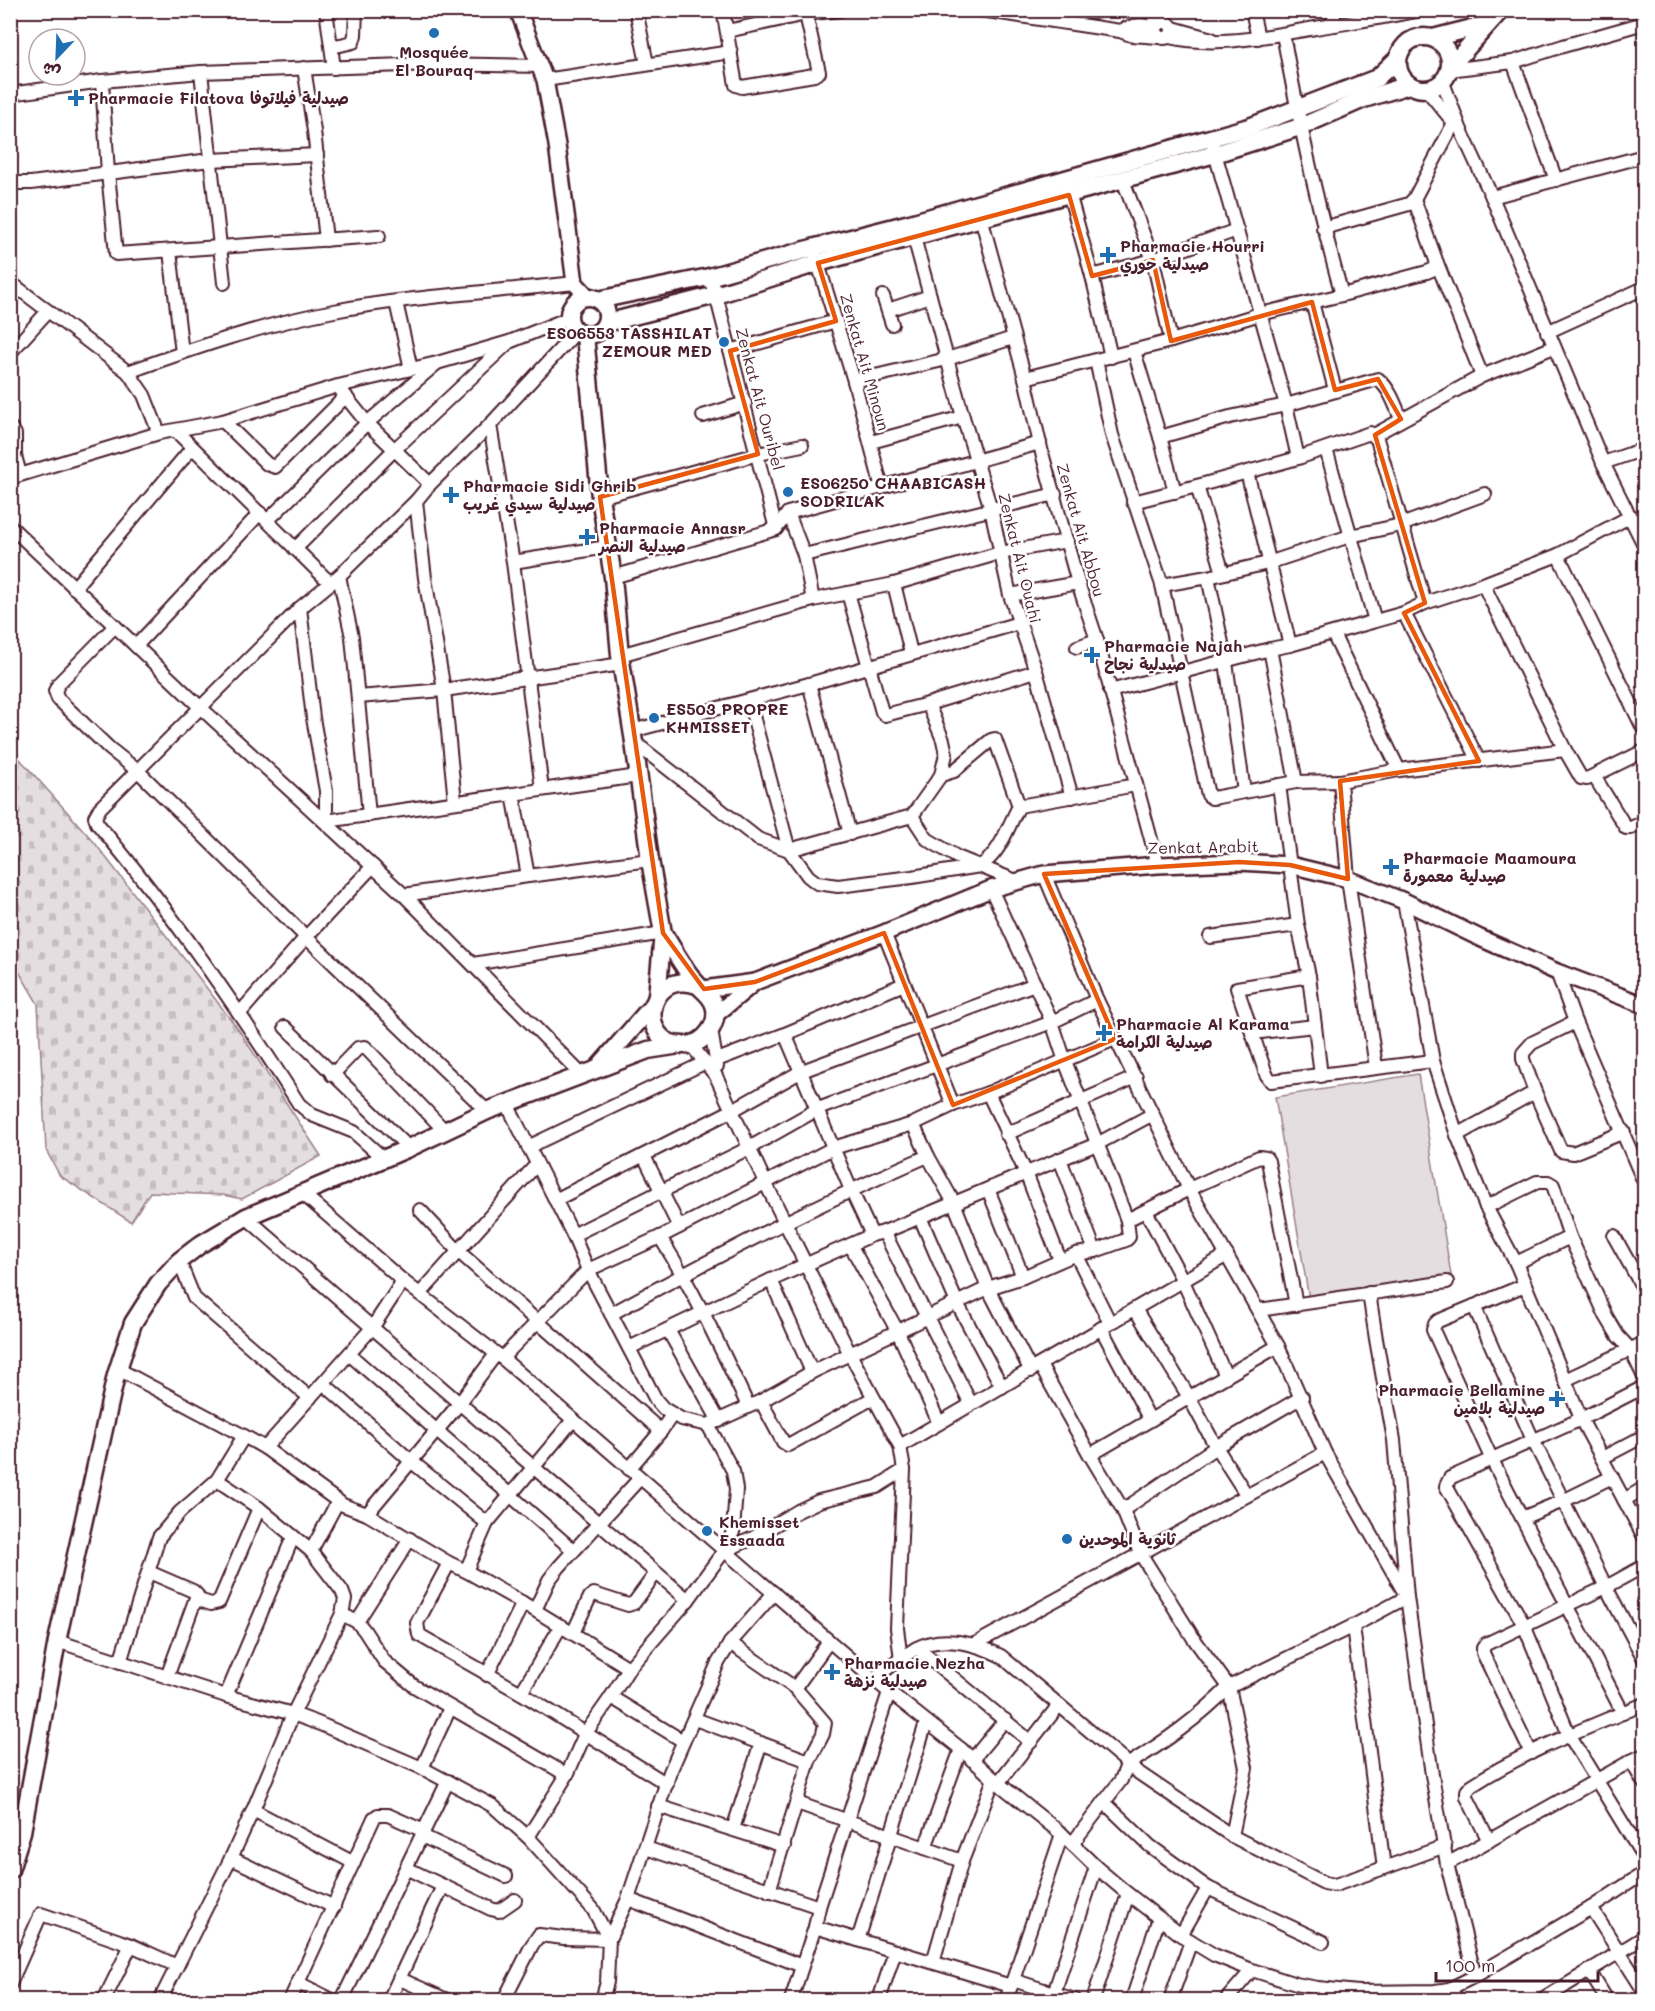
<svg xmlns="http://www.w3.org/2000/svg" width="1655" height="2011" font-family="Mali,'Playpen Sans Arabic',sans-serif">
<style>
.cemetery{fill:url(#cemetery-stones);stroke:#987e86;stroke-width:1.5}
.pitch{fill:#e5dee0;stroke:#987e86;stroke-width:1.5}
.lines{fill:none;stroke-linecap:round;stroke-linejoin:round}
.minor-casing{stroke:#4a1f2b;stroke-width:16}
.tertiary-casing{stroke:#4a1f2b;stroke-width:20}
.secondary-casing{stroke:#4a1f2b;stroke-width:21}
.minor{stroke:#fff;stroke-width:12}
.tertiary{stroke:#fff;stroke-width:15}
.secondary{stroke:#fff;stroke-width:16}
.marked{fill:none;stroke:#e8590c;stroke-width:4.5;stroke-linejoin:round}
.poi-dot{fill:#1f6fb2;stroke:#fff;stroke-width:2}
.labels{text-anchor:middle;stroke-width:5;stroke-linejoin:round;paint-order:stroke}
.poi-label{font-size:16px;font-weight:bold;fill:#4a1f2b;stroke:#fff;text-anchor:start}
.street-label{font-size:16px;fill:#4a1f2b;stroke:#fff}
</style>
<defs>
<pattern id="cemetery-stones" width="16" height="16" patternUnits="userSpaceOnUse" patternTransform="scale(1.5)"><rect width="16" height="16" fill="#e5dee0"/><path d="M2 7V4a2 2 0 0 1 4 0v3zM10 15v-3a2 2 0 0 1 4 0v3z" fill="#c6bec0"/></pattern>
</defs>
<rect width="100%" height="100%" fill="#fff"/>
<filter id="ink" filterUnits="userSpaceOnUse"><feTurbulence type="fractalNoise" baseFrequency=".0167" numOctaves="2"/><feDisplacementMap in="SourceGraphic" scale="12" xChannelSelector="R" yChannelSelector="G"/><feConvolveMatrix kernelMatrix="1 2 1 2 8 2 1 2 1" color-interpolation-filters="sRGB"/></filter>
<g filter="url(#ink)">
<polygon class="cemetery" points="10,748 94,842 236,1026 321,1156 242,1199 223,1195 150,1192 131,1222 60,1176 46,1150 38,1004 11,958"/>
<polygon class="pitch" points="1418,1074 1451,1275 1309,1299 1275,1097"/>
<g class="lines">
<g class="minor-casing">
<g id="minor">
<polyline points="326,10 334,68"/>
<polyline points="636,10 647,64"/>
<polyline points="723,10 736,85 742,87 814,75 819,72 805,10"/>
<polyline points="980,10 1120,31 1131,35 1159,37"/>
<polyline points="1152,10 1158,25"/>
<polyline points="1252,10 1258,38"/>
<polyline points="1333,10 1335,25"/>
<circle cx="1164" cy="30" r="8"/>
<polyline points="1173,28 1212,39"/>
<polyline points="727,31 806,14 840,10"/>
<path d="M 1120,31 C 1134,24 1142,24 1156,28"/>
<path d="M 1283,34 C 1299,122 1318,209 1342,295"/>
<path d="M 1169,37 C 1218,48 1267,36 1315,28 C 1350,22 1385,18 1420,10"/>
<polyline points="332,47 353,42 355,35 356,10"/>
<polyline points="1513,62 1556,180"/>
<polyline points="304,68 314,131 326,240"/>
<polyline points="1449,70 1513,62 1563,46 1644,23"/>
<polyline points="201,72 224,283"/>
<polyline points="545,80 731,52"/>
<polyline points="102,81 108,173 116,254 379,236"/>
<polyline points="1443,82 1460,128 1492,197 1603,463 1644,545"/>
<polyline points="1426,89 1454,123"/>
<polyline points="10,94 102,81 201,72 433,64 540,66"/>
<polyline points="1213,146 1286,405 1298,458"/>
<polyline points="10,180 15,183 31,183 210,160 317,155"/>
<polyline points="1123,180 1153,260 1171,341"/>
<polyline points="1067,186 1092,276 1111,357"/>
<polyline points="1492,197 1644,156"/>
<polyline points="979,210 1025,378 1042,453 1078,583 1097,640 1158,865"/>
<polyline points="1323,228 1409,204 1414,199 1456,119"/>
<polyline points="912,230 963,417 991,509 1010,595 1036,671 1072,797"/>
<polyline points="170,251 182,353"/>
<polyline points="816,257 854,381 882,488"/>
<polyline points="1437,263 1482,376"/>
<polyline points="1092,276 1153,260 1237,230"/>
<polyline points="709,277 716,295 776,529"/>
<polyline points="10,282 128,372 144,395 159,433"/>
<polyline points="883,296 892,324"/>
<polyline points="396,302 411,369"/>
<polyline points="1312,302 1335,390"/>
<polyline points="888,310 930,296"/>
<polyline points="1547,332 1644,288"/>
<polyline points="730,351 836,321"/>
<polyline points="1134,351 1160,437 1175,492"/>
<polyline points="10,353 48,311"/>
<polyline points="1096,360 1112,435 1162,585 1208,795 1212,798 1218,797 1296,782 1340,781 1399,770 1565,750"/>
<path d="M 128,372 C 195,348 264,324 334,311 C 413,296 495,292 575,283"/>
<polyline points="1025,378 1171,341 1260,314 1342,295 1427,272 1434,269 1437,263 1414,199"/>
<polyline points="854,381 947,359 1013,338"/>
<polyline points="342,392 367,423 430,484"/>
<polyline points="703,416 745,403"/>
<polyline points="223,421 267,464 275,467 346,396"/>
<polyline points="490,425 513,562 542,789"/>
<polyline points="10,427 15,434 15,456 20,474"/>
<polyline points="176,431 323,576 331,583"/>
<polyline points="1374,435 1482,376 1554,347"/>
<path d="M 1160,437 L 1230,417 L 1286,405 L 1378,379 C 1390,389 1395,404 1401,419"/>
<polyline points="871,442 963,417"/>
<polyline points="1326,449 1375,621"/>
<polyline points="1603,463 1644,449"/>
<polyline points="1247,472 1290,645"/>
<polyline points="10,478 159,433 223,421 338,386 437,363 509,342 569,318"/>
<polyline points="1197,486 1223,573"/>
<polyline points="600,497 758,454 802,445"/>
<polyline points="416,501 425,578 444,690 455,802"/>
<polyline points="1133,502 1197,486 1298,458 1370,433 1377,439 1425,603"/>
<polyline points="788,513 804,555 813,600"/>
<polyline points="268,520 367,423 436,364"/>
<polyline points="10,526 201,708 404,895 582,1075"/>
<polyline points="295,549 395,449 508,343"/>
<polyline points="804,555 1055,494"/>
<polyline points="1558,555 1644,730"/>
<polyline points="513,562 607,547"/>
<polyline points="339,576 352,637 369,815"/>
<polyline points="613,577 776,529 788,513 1040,443"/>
<polyline points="1208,577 1226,662 1244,792"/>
<polyline points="894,584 911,653"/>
<polyline points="1483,584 1565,750 1581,778 1587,779 1644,751"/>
<polyline points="1162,585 1208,577 1268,563 1350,536 1401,525 1485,494"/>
<polyline points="74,588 192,448"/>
<polyline points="848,593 882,712 885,715 928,704 1036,671"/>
<polyline points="1010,595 1078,583"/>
<polyline points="300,608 313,718 326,791 326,821 638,776"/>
<polyline points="1404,613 1479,761"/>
<polyline points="115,626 59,683 55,691 58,699 110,749 138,771 306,937 487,1111"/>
<polyline points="1333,634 1399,770"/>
<polyline points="136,646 260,513"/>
<polyline points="1077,647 1097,640"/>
<polyline points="1270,649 1296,782"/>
<polyline points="620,655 813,600 894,584 1000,553 1067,541"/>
<polyline points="809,684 850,834"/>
<polyline points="1110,691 1270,649 1290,645 1404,613 1425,603 1483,584 1558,555 1631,516"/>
<polyline points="358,697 444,690 622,664"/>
<path d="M 749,701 L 789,850 L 808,876 L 817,883 L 838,886 L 912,877 L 980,866 C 1001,853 1007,828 1019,806 L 996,742 L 995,739 L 991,740 L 954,771 L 941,775"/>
<polyline points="632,731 809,684 1019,623"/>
<polyline points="634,742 758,839 789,850 912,816 941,775 946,754 943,740 928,704"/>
<polyline points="1594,776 1626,828 1631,828 1644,822"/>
<polyline points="1340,781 1348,879 1376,1067"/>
<polyline points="1279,785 1298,925 1309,976 1321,1076"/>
<polyline points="513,794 528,876"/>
<polyline points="1019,806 1136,785"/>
<polyline points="912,816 927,839 957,857 1016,881"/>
<polyline points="1044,874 1097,1000 1189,1189 1278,1346 1325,1453 1407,1597 1353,1626 1229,1687 1246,1768 1232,1836"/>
<polyline points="991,889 1052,1022 1065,1061 1127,1220"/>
<polyline points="404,895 528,876 650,860"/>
<polyline points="1404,901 1433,1061 1457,1135 1486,1207 1516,1263 1583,1423 1644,1537"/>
<polyline points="884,933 953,1105"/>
<polyline points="1210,937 1298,925"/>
<polyline points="473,964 663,933"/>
<polyline points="1557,972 1575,1022 1644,1182"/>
<polyline points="1309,976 1237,988 1266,1074 1271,1081 1433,1061"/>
<polyline points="240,1013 306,937 373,866"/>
<polyline points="1575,1022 1532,1043 1523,1053 1523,1059 1535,1092 1561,1151 1573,1153 1624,1132"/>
<polyline points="285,1027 409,1148"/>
<polyline points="711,1030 717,1066"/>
<polyline points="1252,1033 1315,1026"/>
<polyline points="691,1045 716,1076 766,1184 850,1354 900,1446 904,1470 897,1628 901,1660"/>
<polyline points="717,1060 785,1034"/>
<polyline points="332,1075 358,1048 365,1047 445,1131"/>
<polyline points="988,1093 1026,1173 1060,1260"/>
<polyline points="507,1104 573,1235 588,1270 656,1400 664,1409 681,1419 708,1425 761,1401 812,1372 988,1288 1023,1277 1076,1254 1095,1251 1126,1240 1129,1237 1127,1220 1189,1189 1259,1157 1266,1158 1268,1161 1296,1305"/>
<polyline points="913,1124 928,1156 954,1203 988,1288 1031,1371"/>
<polyline points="1006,1134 1136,1077"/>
<polyline points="1457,1135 1535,1092"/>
<polyline points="528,1147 704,1063"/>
<polyline points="644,1156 679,1227"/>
<path d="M 384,1159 L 354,1132 L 312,1115 L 299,1104 C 237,1008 171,911 97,823 L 95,817 L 100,808 L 300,608 L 339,576 L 416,501 L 430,484 L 490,425 L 577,331"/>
<polyline points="1060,1159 1095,1251"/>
<polyline points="988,1189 1023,1277"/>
<polyline points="302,1193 403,1281 502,1358 873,1679 961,1749 998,1783 1062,1834 1096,1867 1128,1894 1181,1935 1214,1955 1252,1970 1296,1984 1318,1988 1358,1992 1435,1991 1449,1989 1475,1976 1591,1908 1644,1873"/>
<polyline points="555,1200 731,1111 802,1071 1035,984"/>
<polyline points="1486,1207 1537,1182 1548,1182 1553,1185 1570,1237 1606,1316 1618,1336 1631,1350 1644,1377"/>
<polyline points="420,1210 459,1252 661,1431"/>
<polyline points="1146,1211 1183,1281 1226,1376"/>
<path d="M 246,1217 C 392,1346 540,1473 688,1600"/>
<polyline points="920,1217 957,1303 1002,1387"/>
<polyline points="884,1232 971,1404"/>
<polyline points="573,1235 749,1148 818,1109 1052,1022 1097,1000"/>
<polyline points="872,1235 851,1190 785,1034 904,984"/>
<polyline points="1614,1236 1644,1290"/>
<path d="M 660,1237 C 694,1291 721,1348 748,1406"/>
<polyline points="851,1246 898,1332 939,1423"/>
<polyline points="1076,1254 1110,1323"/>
<polyline points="179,1261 194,1298 310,1398"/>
<polyline points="1516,1263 1570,1237"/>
<polyline points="771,1280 812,1372"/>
<polyline points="1525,1285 1438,1321 1435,1324 1433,1330 1492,1460 1623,1713"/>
<polyline points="1369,1293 1376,1339 1394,1440 1407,1597 1432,1775 1447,1864 1475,1976"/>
<polyline points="420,1294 536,1165"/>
<polyline points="1474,1306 1533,1440 1606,1587 1644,1659"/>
<polyline points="1135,1309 1189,1397 1216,1447 1246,1494"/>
<polyline points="1259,1310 1447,1282"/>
<path d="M 611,1314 C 714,1257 819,1203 928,1156"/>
<polyline points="1101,1328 1150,1420"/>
<polyline points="668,1330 719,1421"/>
<polyline points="629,1348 771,1280 872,1235 884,1232 1097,1144 1153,1114"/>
<polyline points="349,1354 573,1550"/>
<polyline points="496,1354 459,1404 367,1514 449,1563 466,1571 523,1603 629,1668"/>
<polyline points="502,1358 588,1270 660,1237 833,1148 913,1124 953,1105 988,1093 1115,1039"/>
<path d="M 1040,1365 L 1090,1455 L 1123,1510 L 1140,1553 L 1194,1639 L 1229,1687 C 1197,1719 1166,1741 1127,1765 L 1232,1836 L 1324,1883 L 1335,1885 L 1384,1868"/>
<polyline points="118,1369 244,1436"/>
<polyline points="1565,1380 1644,1343"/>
<polyline points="323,1383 411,1461 487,1523"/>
<polyline points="1644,1387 1581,1419 1454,1476 1450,1478 1446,1486 1524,1625 1569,1735 1644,1858"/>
<polyline points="761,1401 783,1442 788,1445 873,1398"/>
<polyline points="900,1446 1227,1255"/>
<polyline points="1090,1455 1278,1346"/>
<polyline points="1602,1458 1644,1436"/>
<polyline points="629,1469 661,1431 672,1415"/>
<polyline points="217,1480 244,1436 265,1448"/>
<polyline points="1624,1500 1644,1488"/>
<polyline points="1123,1510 1216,1447 1302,1397"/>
<polyline points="367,1514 343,1505 265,1448 372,1328 403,1281"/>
<polyline points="1522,1518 1563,1501 1612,1477"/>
<polyline points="311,1551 338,1501"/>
<polyline points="724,1551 753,1538 798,1511 819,1501 877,1487 904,1470"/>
<polyline points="449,1563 417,1623 419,1635 521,1693 667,1784"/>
<polyline points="466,1571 487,1523 573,1420"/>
<polyline points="149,1572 193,1591 197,1595 167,1677"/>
<polyline points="196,1599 211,1604 219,1602 259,1508"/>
<polyline points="535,1610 549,1580 559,1567 640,1478"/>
<polyline points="342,1614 357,1622 364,1630 384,1661 414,1686 567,1775"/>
<polyline points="357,1622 410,1539"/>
<polyline points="1353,1626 1384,1868 1445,1846"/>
<polyline points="573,1633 590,1597 594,1594 628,1605 634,1603 656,1573"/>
<polyline points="57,1641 226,1696 293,1714 320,1724 422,1768 493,1806 528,1837 593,1909 609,1939 607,1982 602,2000"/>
<polyline points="730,1643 795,1688 825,1723 823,1734 809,1761 769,1891"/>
<polyline points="973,1645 1325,1453"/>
<polyline points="917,1648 1031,1742"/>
<polyline points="120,1662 159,1537 180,1512 217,1480 259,1508 311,1551 342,1591 345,1599 342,1614 293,1714 253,1810 231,1858 160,2000"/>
<polyline points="487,1675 523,1603"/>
<path d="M 873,1679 C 887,1669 901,1658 915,1649 C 941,1634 976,1643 1001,1656 L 1123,1759 L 1127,1765 L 1121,1780 L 1072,1844"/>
<polyline points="795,1688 829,1641"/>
<polyline points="889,1692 819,1907 815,1927 1011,1986 1062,1834"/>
<polyline points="521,1693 561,1626"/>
<polyline points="226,1696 293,1537"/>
<polyline points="611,1697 683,1741"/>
<polyline points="695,1719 809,1761"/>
<polyline points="1531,1753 1483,1653 1483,1648 1486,1644 1606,1587 1644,1566"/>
<polyline points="972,1760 1005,1720"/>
<polyline points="1631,1761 1644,1783"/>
<polyline points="422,1768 450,1708"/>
<polyline points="998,1783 1059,1705"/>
<polyline points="1104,1802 1150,1846 1208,1888 1323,1942"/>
<polyline points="797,1803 962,1861"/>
<polyline points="658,1806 784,1846"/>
<polyline points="253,1810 354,1863"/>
<polyline points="733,1829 761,1743"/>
<polyline points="422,1836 506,1876"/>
<polyline points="528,1837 567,1775 585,1734 611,1697 629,1668 688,1600 724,1551 733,1532 736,1489 733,1471 708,1425"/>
<path d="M 1489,1841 L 1467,1797 L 1467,1791 L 1471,1786 C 1525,1751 1585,1729 1644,1704"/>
<polyline points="646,1848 819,1907"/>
<polyline points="925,1848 961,1749"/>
<polyline points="231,1858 334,1907"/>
<polyline points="1447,1864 1631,1761 1644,1755"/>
<polyline points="406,1868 491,1909 499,1911 515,1900"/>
<polyline points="628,1899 802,1966"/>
<polyline points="1591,1908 1644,1991"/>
<polyline points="1181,1935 1208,1888"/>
<polyline points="858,1940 926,1723"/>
<polyline points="933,1962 962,1861 994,1779"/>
<polyline points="1589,1971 1607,2000"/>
<polyline points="400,1979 447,2000"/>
<polyline points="1013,1980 1075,2000"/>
<polyline points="298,1983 332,2000"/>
<polyline points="10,1984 41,1914 131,1945 177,1966"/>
<polyline points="1449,1989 1458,2000"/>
<polyline points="1054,1993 1096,1867"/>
<polyline points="104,2000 131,1945"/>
<polyline points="290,2000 374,1818 378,1815 388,1815 424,1831"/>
<polyline points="342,2000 448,1781"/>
<polyline points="389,2000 443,1886"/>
<polyline points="504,2000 532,1945 539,1935 564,1938 609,1939 628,1899 670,1772 718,1663 730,1643 774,1593"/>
<polyline points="791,2000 815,1927"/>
<polyline points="879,2000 895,1951"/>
<polyline points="1006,2000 1011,1986"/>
<polyline points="1093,2000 1128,1894"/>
<polyline points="1132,2000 1159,1918"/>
<polyline points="1170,2000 1191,1941"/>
<polyline points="1226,2000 1252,1970"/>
<polyline points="1542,2000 1644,1937"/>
</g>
</g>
<g class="tertiary-casing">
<g id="tertiary">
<polyline points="518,10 545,80 557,145 575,283 588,297"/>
<polyline points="704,989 755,982 884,933 991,889 1044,874 1158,865 1239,862 1290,865 1348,879 1404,901 1480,938 1557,972 1644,1005"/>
<polyline points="715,1015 755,982"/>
</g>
</g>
<g class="secondary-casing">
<g id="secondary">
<circle cx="1424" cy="63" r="26"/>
<polyline points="1433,38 1488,24"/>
<polyline points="1450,67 1501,10"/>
<circle cx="588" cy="316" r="19"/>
<polyline points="598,300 709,277 812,248 910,223 1249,127 1377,78 1397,59"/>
<polyline points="606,323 716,295 818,263 1215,154 1300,127 1364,99 1409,85"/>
<polyline points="585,335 600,497 613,577 620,655 634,742 650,860 663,933 657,996"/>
<path d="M 663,933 C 674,950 684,969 697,984 C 703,991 711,995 714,1005 C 720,1023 705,1044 686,1045 C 636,1048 644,968 697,985"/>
<polyline points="597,1069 653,1005"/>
<polyline points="10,1870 22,1832 57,1641 116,1375 133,1323 158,1284 179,1261 201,1244 246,1217 409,1148 487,1111 648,1050 680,1045"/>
</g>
</g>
<use href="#minor" class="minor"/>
<use href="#tertiary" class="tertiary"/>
<use href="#secondary" class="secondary"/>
</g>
</g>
<path class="marked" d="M 1069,195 L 1092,276 L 1153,260 L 1171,341 L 1312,302 L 1335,390 L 1378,379 L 1401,419 L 1375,435 L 1425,603 L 1404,613 L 1479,761 L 1340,781 L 1348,879 L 1290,865 L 1239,862 L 1044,874 L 1115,1039 L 953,1105 L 884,933 L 755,982 L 704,989 L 663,933 L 600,497 L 758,454 L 730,351 L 836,321 L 818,263 Z"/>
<g class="poi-dot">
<circle cx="434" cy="33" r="6"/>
<path d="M73 89h6v6h6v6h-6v6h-6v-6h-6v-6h6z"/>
<path d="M1105 246h6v6h6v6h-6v6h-6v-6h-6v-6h6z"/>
<circle cx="724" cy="342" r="6"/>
<circle cx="788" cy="492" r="6"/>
<path d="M448 486h6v6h6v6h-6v6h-6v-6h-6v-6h6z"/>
<path d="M584 528h6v6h6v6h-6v6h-6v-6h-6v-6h6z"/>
<path d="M1089 646h6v6h6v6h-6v6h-6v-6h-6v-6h6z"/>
<circle cx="654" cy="718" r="6"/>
<path d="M1388 858h6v6h6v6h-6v6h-6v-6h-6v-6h6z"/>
<path d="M1101 1024h6v6h6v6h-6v6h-6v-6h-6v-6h6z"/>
<path d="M1554 1390h6v6h6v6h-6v6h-6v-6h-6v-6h6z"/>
<circle cx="707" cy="1531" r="6"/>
<circle cx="1067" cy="1539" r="6"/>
<path d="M829 1663h6v6h6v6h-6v6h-6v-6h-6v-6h6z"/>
</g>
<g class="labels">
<g class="poi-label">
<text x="434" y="58" text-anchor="middle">Mosquée<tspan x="434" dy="18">El Bouraq</tspan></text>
<text x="88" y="104">Pharmacie Filatova صيدلية فيلاتوفا</text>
<text x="1120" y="252">Pharmacie Hourri<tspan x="1120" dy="18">صيدلية حوري</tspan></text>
<text x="712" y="339" text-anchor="end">ES06553 TASSHILAT<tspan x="712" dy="18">ZEMOUR MED</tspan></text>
<text x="800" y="489">ES06250 CHAABICASH<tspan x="800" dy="18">SODRILAK</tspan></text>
<text x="463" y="492">Pharmacie Sidi Ghrib<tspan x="463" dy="18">صيدلية سيدي غريب</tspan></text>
<text x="599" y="534">Pharmacie Annasr<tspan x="599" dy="18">صيدلية النصر</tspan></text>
<text x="1104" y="652">Pharmacie Najah<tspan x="1104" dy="18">صيدلية نجاح</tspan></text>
<text x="666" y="715">ES503 PROPRE<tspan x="666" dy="18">KHMISSET</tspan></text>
<text x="1403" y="864">Pharmacie Maamoura<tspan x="1403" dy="18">صيدلية معمورة</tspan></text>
<text x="1116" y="1030">Pharmacie Al Karama<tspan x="1116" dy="18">صيدلية الكرامة</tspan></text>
<text x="1545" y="1396" text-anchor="end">Pharmacie Bellamine<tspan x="1545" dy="18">صيدلية بلامين</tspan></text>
<text x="719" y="1528">Khemisset<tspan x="719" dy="18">Essaada</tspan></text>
<text x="1079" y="1545">ثانوية الموحدين</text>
<text x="844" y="1669">Pharmacie Nezha<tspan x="844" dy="18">صيدلية نزهة</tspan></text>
</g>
<g class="street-label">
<text transform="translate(865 362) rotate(74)" y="6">Zenkat Ait Minoun</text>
<text transform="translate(760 399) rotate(75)" y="6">Zenkat Ait Ouribel</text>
<text transform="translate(1081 530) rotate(74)" y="6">Zenkat Ait Abbou</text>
<text transform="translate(1020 558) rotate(76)" y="6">Zenkat Ait Ouahi</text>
<text transform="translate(1203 847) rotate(-1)" y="6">Zenkat Arabit</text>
</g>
</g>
<rect width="1655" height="2011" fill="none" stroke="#fff" stroke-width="36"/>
<rect x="18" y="18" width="1619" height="1975" fill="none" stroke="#4a1f2b" stroke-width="2" filter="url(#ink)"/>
<g transform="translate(57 57) rotate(203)"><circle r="28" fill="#ffffff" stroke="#b7a5aa" stroke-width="1.5"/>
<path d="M0-4.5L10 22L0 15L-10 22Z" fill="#1f6fb2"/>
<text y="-9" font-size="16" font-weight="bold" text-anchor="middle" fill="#4a1f2b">ش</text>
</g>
<path d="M1436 1972v9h162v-9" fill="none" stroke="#4a1f2b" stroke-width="3"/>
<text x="1445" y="1972" font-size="18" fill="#4a1f2b" stroke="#ffffff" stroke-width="4.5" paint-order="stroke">100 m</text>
</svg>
